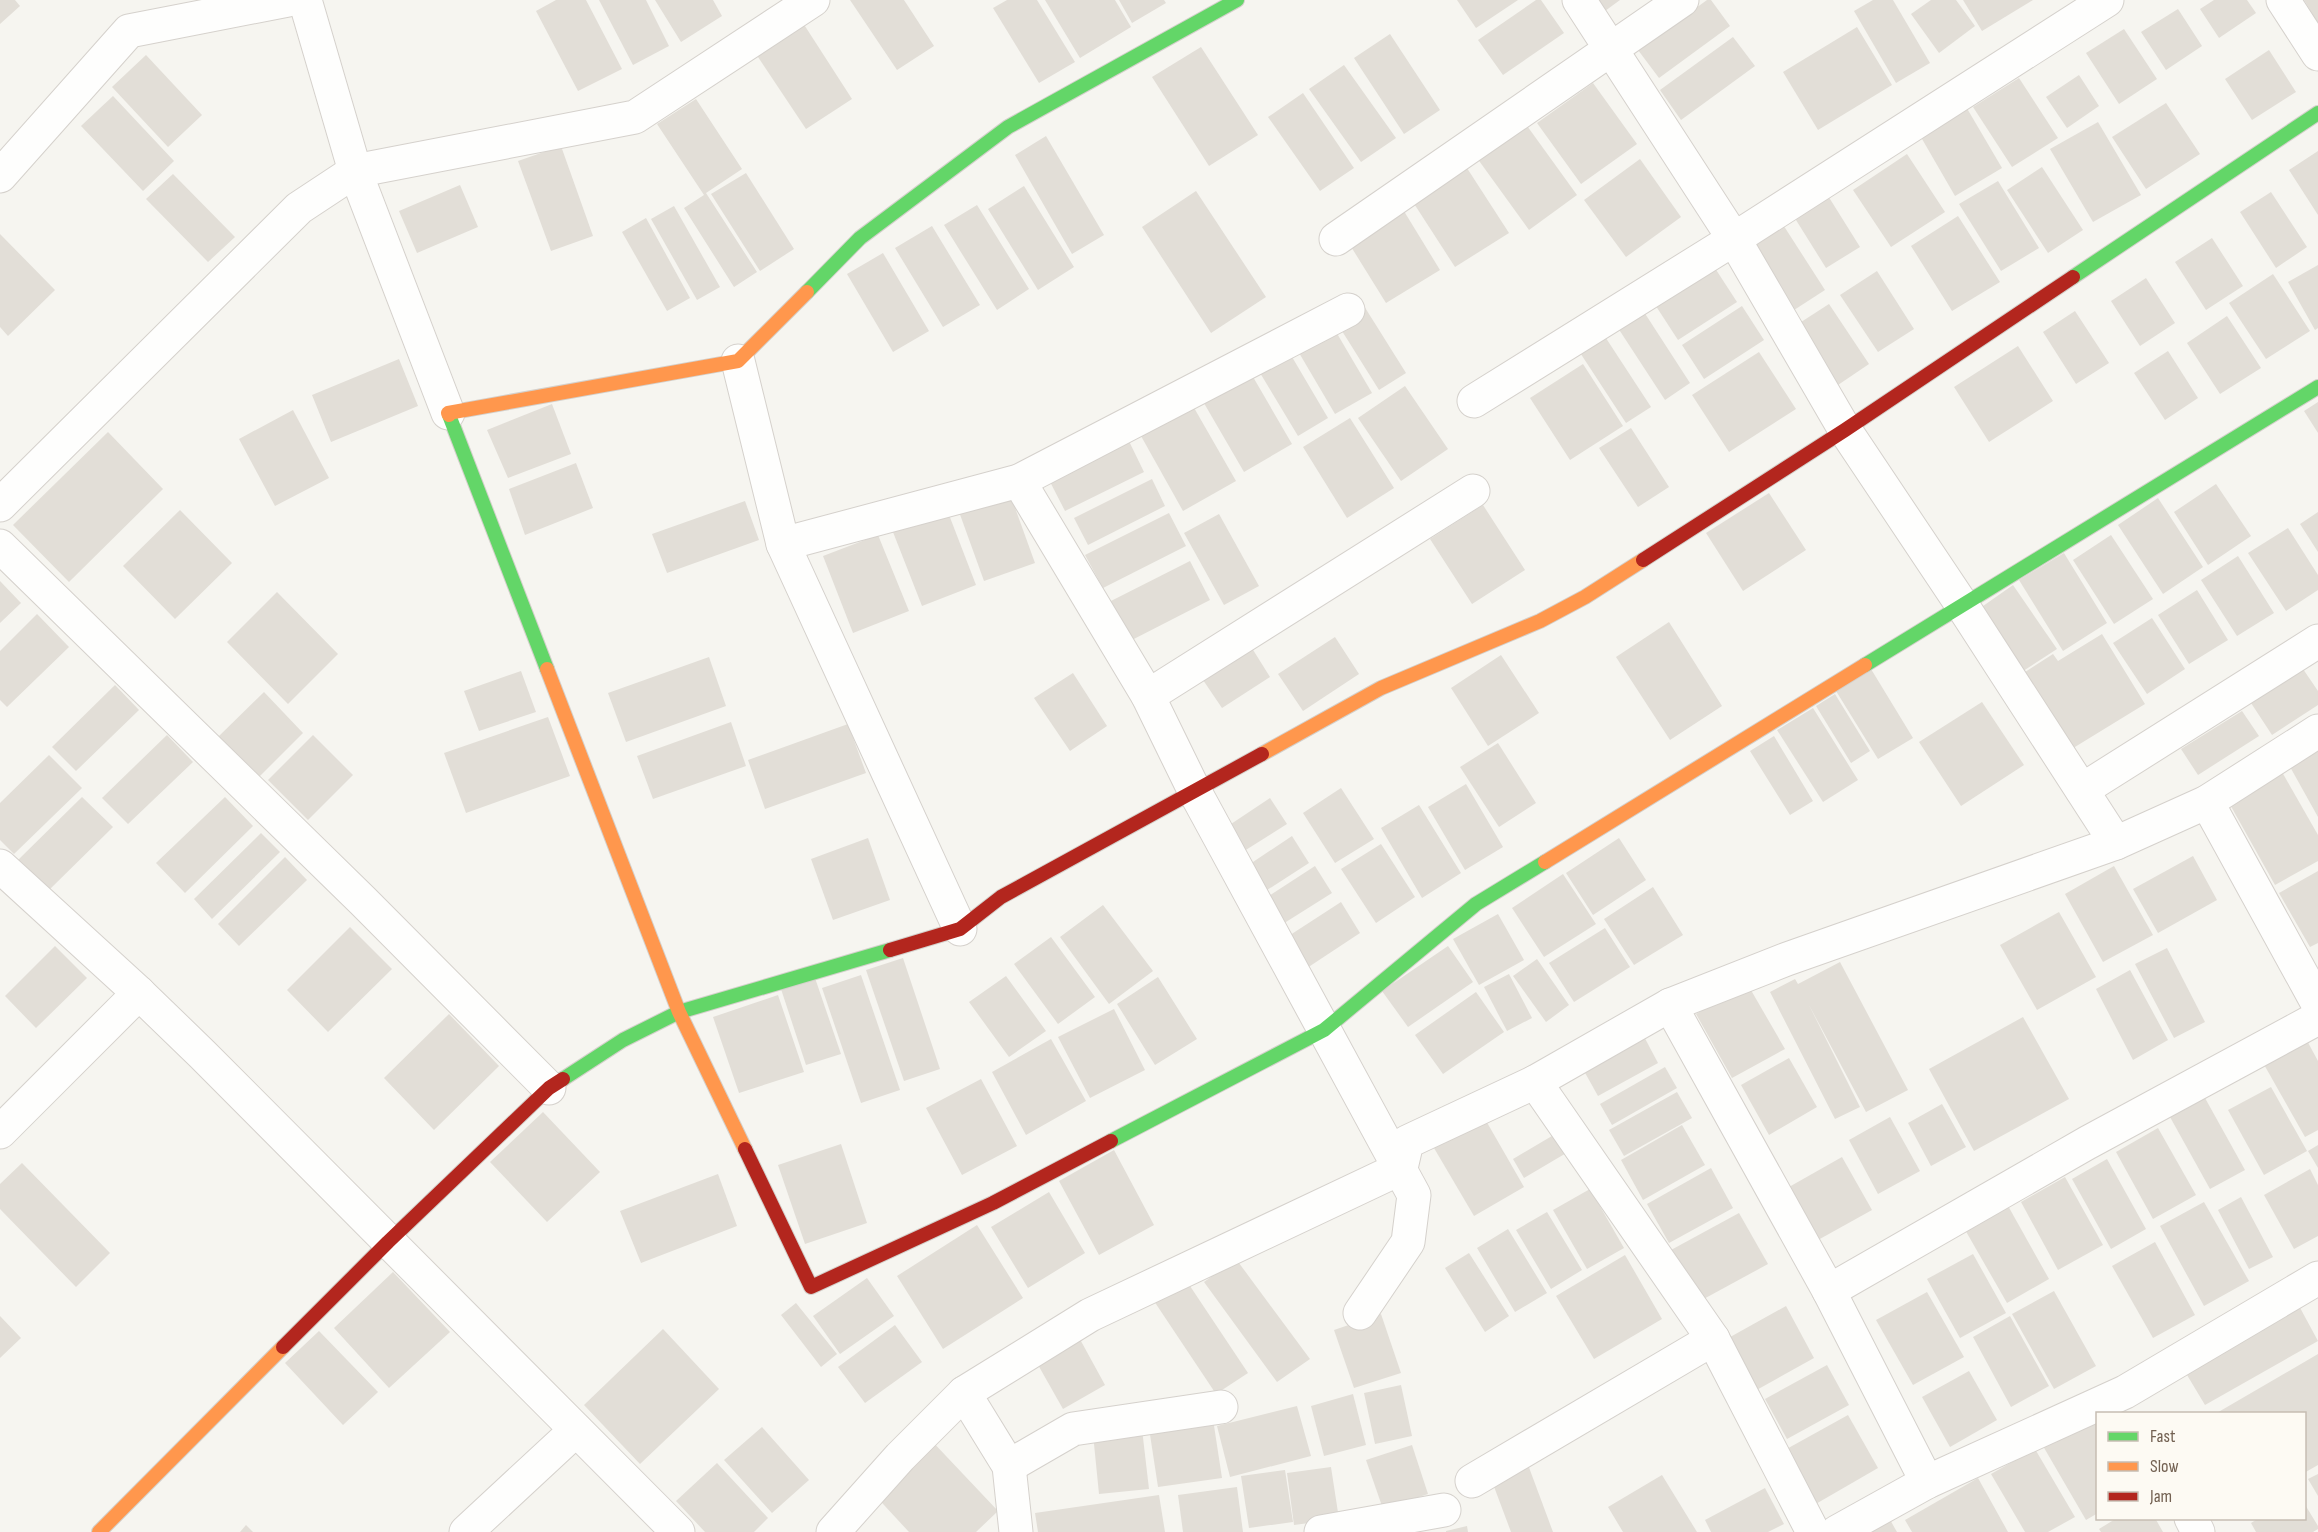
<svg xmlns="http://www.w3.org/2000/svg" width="2318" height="1532" font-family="'Sofia Sans Condensed',sans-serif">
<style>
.building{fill:#e2ded7}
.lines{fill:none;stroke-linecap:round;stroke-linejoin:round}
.street-casing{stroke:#d5d1cc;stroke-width:35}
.fast-casing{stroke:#d4d0cb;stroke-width:16}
.slow-casing{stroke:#d4d0cb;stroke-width:16}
.jam-casing{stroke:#d4d0cb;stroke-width:16}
.street{stroke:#fefefd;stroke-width:33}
.fast{stroke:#63d668;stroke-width:14}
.slow{stroke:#ff974d;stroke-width:14}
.jam{stroke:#b3261e;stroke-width:14}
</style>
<rect width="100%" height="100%" fill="#f6f5f0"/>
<g class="building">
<polygon points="0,0 15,0 20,6 0,24"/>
<polygon points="556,0 586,0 622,69 578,91 536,11"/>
<polygon points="599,0 646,0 669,46 633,65"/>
<polygon points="655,0 713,0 722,16 681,42"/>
<polygon points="850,0 904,0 934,46 897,70"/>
<polygon points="1007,0 1037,0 1075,62 1039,83 993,8"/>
<polygon points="1045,0 1115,0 1131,27 1080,58"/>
<polygon points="1119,0 1164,0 1166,3 1132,23"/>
<polygon points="1457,0 1518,0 1476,28"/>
<polygon points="1536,0 1541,0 1564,33 1503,75 1478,40"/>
<polygon points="1598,0 1620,0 1605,11"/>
<polygon points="1707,0 1711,0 1730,26 1659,78 1638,50"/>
<polygon points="1873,0 1893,0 1930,63 1896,83 1854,11"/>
<polygon points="1931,0 1956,0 1975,26 1939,53 1911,14"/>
<polygon points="1963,0 2033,0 1982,31"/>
<polygon points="2214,0 2247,0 2256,13 2219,38 2200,9"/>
<polygon points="2304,0 2318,0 2318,23"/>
<polygon points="2178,9 2202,46 2166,70 2141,32"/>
<polygon points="803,23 852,99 806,129 756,54"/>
<polygon points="1857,27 1892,85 1818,130 1783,72"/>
<polygon points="2124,29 2157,79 2119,104 2086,53"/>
<polygon points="1390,34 1440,110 1404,134 1354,58"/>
<polygon points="1733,37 1755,66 1681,120 1660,90"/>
<polygon points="1201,47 1258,135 1209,166 1152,77"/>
<polygon points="2269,50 2296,92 2252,120 2225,79"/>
<polygon points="146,55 202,115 168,147 112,87"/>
<polygon points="1344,65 1396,138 1361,162 1309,89"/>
<polygon points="2079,75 2099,106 2067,128 2046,97"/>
<polygon points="2019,78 2058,138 2012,167 1973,107"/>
<polygon points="1593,83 1637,144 1581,184 1537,123"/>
<polygon points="1303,93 1354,168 1320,191 1268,117"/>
<polygon points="113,96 174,161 143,191 81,126"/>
<polygon points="696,99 742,169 706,193 757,272 734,287 684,208 704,195 657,124"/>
<polygon points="2166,103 2200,154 2146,189 2112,137"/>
<polygon points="1965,105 2002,168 1955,196 1918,132"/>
<polygon points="2098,122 2141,195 2093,222 2050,149"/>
<polygon points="1525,123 1577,195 1529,230 1477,158"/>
<polygon points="1046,136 1104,235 1072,254 1015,155"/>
<polygon points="561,146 593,236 551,251 518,161"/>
<polygon points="2318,151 2318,215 2289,170"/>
<polygon points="1907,154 1945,212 1891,247 1853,190"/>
<polygon points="1640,159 1681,217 1626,257 1584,200"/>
<polygon points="1465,165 1509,233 1455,267 1411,199"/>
<polygon points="2042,167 2083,230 2048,253 2007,190"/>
<polygon points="746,173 794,249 760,271 711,194"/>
<polygon points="173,174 235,237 208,262 146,199"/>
<polygon points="1998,181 2039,248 2001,271 1959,204"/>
<polygon points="460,185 478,227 417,253 399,211"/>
<polygon points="1024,186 1074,267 1038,290 988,209"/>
<polygon points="1196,191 1266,297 1211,333 1142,227"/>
<polygon points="1825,191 1860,247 1826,268 1791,212"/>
<polygon points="2271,192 2307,247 2276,268 2240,212"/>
<polygon points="1399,203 1440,270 1386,303 1345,237"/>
<polygon points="977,205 1029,289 997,310 944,225"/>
<polygon points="674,206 720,287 697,300 651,219"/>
<polygon points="1958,216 2000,282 1952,311 1911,246"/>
<polygon points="646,218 690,298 667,311 622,232"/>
<polygon points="1780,220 1825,290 1791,312 1746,242"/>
<polygon points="932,226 980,305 943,327 895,248"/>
<polygon points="0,234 55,290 8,336 0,327"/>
<polygon points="2212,238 2243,286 2206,310 2175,262"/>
<polygon points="883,253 929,331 893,352 847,274"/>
<polygon points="1711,262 1737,302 1678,340 1652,300"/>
<polygon points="2318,265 2318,328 2315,330 2288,282"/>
<polygon points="1877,271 1914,329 1878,352 1840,295"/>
<polygon points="2273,274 2310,331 2266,359 2229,303"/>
<polygon points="2146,278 2175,323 2140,346 2111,301"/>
<polygon points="1829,304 1869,364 1838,385 1798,324"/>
<polygon points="1364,306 1406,373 1379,390 1337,323"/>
<polygon points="1742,306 1764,340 1704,379 1682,345"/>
<polygon points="2075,311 2109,363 2076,384 2043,332"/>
<polygon points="1644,312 1690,383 1665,400 1618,328"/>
<polygon points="2227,316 2261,368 2220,394 2187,343"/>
<polygon points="1332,325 1372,393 1335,414 1295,346"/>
<polygon points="1600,329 1651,407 1626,423 1575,345"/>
<polygon points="1285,345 1328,418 1298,436 1254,363"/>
<polygon points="2018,346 2053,401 1989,442 1954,387"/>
<polygon points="2168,351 2198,398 2165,420 2134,373"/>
<polygon points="1759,352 1796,409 1729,452 1692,395"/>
<polygon points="399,359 418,406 331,442 312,395"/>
<polygon points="1583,364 1623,426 1570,460 1530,398"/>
<polygon points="1249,370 1292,444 1244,472 1201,398"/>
<polygon points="1405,386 1448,449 1401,481 1358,418"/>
<polygon points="2318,402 2318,433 2304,411"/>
<polygon points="552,404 571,454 508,478 487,430"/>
<polygon points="1193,406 1236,481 1183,511 1141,436"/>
<polygon points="293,410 329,478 275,506 239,439"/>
<polygon points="1350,418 1394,488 1347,518 1303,447"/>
<polygon points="1631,428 1669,487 1638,507 1599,448"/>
<polygon points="108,432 163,489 69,582 13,525"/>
<polygon points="1125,433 1144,472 1065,511 1045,472"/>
<polygon points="576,463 593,508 525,535 509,489"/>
<polygon points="1152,479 1165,506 1088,545 1074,518"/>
<polygon points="2216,484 2251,536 2208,565 2174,512"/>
<polygon points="1009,491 1035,563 984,581 958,509"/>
<polygon points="1769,493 1806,550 1743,591 1706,533"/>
<polygon points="2158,498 2203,567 2163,594 2118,525"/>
<polygon points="745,501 759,540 667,573 652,534"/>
<polygon points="1483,505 1525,570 1472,604 1430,539"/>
<polygon points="946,507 976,585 922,606 891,527"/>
<polygon points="180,510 232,563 175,619 123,566"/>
<polygon points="2318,512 2318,552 2300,524"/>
<polygon points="1169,513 1186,546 1103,588 1085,555"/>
<polygon points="1219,514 1259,586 1224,605 1184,533"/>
<polygon points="2288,528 2318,575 2318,590 2286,611 2248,553"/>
<polygon points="878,535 909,611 853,633 823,556"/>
<polygon points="2111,535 2153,599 2114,624 2073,560"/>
<polygon points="2064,553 2107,623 2063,651 2019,580"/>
<polygon points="2238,556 2274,613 2237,636 2201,580"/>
<polygon points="1190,561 1210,600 1128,642 1107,603"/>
<polygon points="0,581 21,603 0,623"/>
<polygon points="2013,585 2057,649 2017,675 1976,611"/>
<polygon points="2197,590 2228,640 2189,664 2158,615"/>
<polygon points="277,592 338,654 288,704 227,642"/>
<polygon points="37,614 69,647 7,707 0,700 0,651"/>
<polygon points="2152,618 2185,669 2147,694 2113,643"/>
<polygon points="1669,622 1722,706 1670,740 1616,657"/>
<polygon points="2102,634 2145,704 2070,750 2022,674 2053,654 2058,661"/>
<polygon points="1335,637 1359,674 1303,711 1278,674"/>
<polygon points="1250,645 1270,677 1222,708 1201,677"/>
<polygon points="1501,655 1539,713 1488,746 1451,688"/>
<polygon points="709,657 726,706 626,742 608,693"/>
<polygon points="1871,669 1913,738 1878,759 1836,691"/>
<polygon points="2303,669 2318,691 2318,705 2272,735 2251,703"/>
<polygon points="521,671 536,712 479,731 464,691"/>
<polygon points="1073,673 1107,726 1070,751 1034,698"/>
<polygon points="115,685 139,710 76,771 52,747"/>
<polygon points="264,692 303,733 258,778 218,737"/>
<polygon points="1835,694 1870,751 1851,763 1816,706"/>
<polygon points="1982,702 2024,765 1961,806 1919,742"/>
<polygon points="1813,708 1858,780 1823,802 1777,730"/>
<polygon points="2242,711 2259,736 2198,775 2181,749"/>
<polygon points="548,717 570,776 466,813 444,753"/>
<polygon points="731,722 746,766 653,799 637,756"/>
<polygon points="848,724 866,773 765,809 748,760"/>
<polygon points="167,735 193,762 128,824 102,798"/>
<polygon points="313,735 353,775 308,820 268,780"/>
<polygon points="1774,736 1813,801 1790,815 1750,751"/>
<polygon points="1498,743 1536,803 1499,827 1460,767"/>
<polygon points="2318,749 2318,817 2289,765"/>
<polygon points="49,755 82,788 14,854 0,840 0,803"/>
<polygon points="2282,772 2318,835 2318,861 2275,885 2228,801"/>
<polygon points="1466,784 1503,847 1465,870 1428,807"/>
<polygon points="1341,788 1374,839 1335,863 1303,813"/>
<polygon points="82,797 113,827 47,892 17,861"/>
<polygon points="225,797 253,826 185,893 156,863"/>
<polygon points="1270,798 1287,824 1241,853 1225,828"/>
<polygon points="1419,805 1461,873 1422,898 1381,828"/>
<polygon points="261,833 280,852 212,919 194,899"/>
<polygon points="1292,836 1309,863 1264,892 1247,866"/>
<polygon points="868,838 890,900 833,920 811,859"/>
<polygon points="1619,838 1646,880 1593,915 1566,873"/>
<polygon points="1381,844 1415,897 1376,923 1341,869"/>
<polygon points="2193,856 2217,900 2158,933 2133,889"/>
<polygon points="285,857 307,880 239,946 218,924"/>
<polygon points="1315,866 1332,893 1278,927 1261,901"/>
<polygon points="2114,866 2153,935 2103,962 2065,894"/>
<polygon points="2318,871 2318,943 2310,947 2279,893"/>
<polygon points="1563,874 1596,924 1544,957 1512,908"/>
<polygon points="1653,887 1683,935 1634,965 1604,919"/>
<polygon points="1341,902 1360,933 1304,970 1284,939"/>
<polygon points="1103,905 1153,971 1109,1004 1060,937"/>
<polygon points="2059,912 2096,977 2037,1010 2000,945"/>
<polygon points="1498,914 1524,960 1479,985 1453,939"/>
<polygon points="350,927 392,969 328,1032 287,990"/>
<polygon points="1605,928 1630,967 1574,1002 1549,963"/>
<polygon points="1051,937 1095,997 1058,1024 1014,964"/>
<polygon points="55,946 87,978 36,1028 5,996"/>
<polygon points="1448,946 1473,982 1408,1027 1382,991"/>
<polygon points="2167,948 2205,1022 2174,1038 2135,964"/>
<polygon points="903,958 940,1069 904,1081 866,970"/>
<polygon points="1537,959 1569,1005 1546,1022 1513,976"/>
<polygon points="1840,962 1908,1090 1866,1112 1809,1005 1860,1107 1835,1119 1770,992 1795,979 1798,984"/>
<polygon points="2130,970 2168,1040 2133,1060 2096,989"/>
<polygon points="1509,974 1532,1018 1507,1031 1484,987"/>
<polygon points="814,975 841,1054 806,1065 780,986"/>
<polygon points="861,975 900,1090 861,1103 822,988"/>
<polygon points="1006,976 1046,1031 1009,1057 969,1002"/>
<polygon points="1158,977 1197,1039 1155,1065 1117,1004"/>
<polygon points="1748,985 1785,1049 1732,1078 1696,1014"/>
<polygon points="1476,992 1504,1032 1443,1074 1415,1035"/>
<polygon points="778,995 804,1072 739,1093 713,1017"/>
<polygon points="1114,1009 1145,1070 1090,1098 1058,1037"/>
<polygon points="449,1014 499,1066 434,1130 384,1078"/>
<polygon points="2023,1017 2069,1099 1974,1151 1929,1069"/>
<polygon points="1640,1029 1658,1063 1598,1096 1579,1062"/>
<polygon points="2305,1037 2318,1061 2318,1130 2305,1137 2262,1061"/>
<polygon points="1051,1039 1086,1101 1026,1135 992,1072"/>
<polygon points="1789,1058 1817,1107 1769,1135 1741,1085"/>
<polygon points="1665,1067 1677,1088 1612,1125 1600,1104"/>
<polygon points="981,1079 1017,1146 962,1175 926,1108"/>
<polygon points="2271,1087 2307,1151 2264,1175 2228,1110"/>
<polygon points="1677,1092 1692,1118 1624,1156 1609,1130"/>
<polygon points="2205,1098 2245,1170 2210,1189 2170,1117"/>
<polygon points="1942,1104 1966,1147 1931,1166 1908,1123"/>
<polygon points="543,1112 600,1172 547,1222 490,1162"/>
<polygon points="1890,1117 1920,1171 1878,1194 1849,1140"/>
<polygon points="1485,1119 1524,1187 1474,1216 1434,1148"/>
<polygon points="1682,1125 1705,1165 1643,1200 1621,1160"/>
<polygon points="2158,1128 2196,1195 2153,1219 2116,1152"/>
<polygon points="1557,1133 1568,1152 1524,1178 1513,1159"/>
<polygon points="841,1144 867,1223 805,1244 778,1165"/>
<polygon points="2318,1145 2318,1168 2308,1151"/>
<polygon points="1114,1150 1154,1225 1099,1255 1059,1181"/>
<polygon points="1842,1157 1872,1210 1818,1240 1789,1187"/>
<polygon points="2107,1159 2146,1229 2111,1249 2072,1179"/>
<polygon points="22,1163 110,1253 76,1287 0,1209 0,1184"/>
<polygon points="1711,1168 1733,1208 1669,1243 1647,1204"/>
<polygon points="2310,1169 2318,1185 2318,1236 2294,1249 2264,1195"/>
<polygon points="718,1174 737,1226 641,1263 620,1211"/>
<polygon points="2065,1177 2103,1245 2058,1270 2021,1202"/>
<polygon points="1590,1189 1624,1248 1587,1269 1553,1210"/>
<polygon points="1049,1192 1085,1253 1028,1288 991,1227"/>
<polygon points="2241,1197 2273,1257 2249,1269 2218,1210"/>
<polygon points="2204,1202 2249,1281 2204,1306 2160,1226"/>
<polygon points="2007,1204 2049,1279 2007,1303 1964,1228"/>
<polygon points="1547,1212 1582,1270 1551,1289 1516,1230"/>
<polygon points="1739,1213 1768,1264 1700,1301 1671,1250"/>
<polygon points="977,1225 1023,1298 943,1349 897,1276"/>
<polygon points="1508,1229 1547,1293 1515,1312 1477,1248"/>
<polygon points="2155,1242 2195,1315 2153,1338 2112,1266"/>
<polygon points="1469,1253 1509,1316 1485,1332 1445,1268"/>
<polygon points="1973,1254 2006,1313 1960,1338 1927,1279"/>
<polygon points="1625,1255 1662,1319 1594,1359 1556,1296"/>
<polygon points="1236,1259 1310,1359 1277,1382 1204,1282"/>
<polygon points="393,1272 450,1332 389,1388 334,1328"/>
<polygon points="867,1278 894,1316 840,1354 813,1316"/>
<polygon points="1186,1280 1248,1373 1216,1394 1154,1301"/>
<polygon points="2054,1291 2096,1366 2054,1389 2012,1314"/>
<polygon points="1927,1292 1964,1357 1913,1385 1876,1320"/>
<polygon points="796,1303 837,1354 821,1367 781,1315"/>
<polygon points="2298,1304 2318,1341 2205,1405 2184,1370"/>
<polygon points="1786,1306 1814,1358 1753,1392 1723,1341"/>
<polygon points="1381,1314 1401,1373 1354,1388 1334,1330"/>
<polygon points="0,1316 21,1338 0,1358"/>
<polygon points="2010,1316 2049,1386 2011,1407 1973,1337"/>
<polygon points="895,1325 922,1362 865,1403 838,1367"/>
<polygon points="663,1329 719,1389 640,1464 584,1405"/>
<polygon points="319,1331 378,1392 343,1425 285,1363"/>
<polygon points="1076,1332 1105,1385 1063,1409 1033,1356"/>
<polygon points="2318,1354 2318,1465 2304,1473 2304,1414 2215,1414"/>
<polygon points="1827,1365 1849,1405 1787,1439 1765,1399"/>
<polygon points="1969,1371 1997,1420 1950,1447 1922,1397"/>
<polygon points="1401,1385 1412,1436 1375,1444 1364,1393"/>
<polygon points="1353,1394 1366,1445 1324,1456 1311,1406"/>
<polygon points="1297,1406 1311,1456 1230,1477 1217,1426"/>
<polygon points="1848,1415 1878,1468 1814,1505 1783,1451"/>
<polygon points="2098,1418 2098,1513 2086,1520 2043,1446"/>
<polygon points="1213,1419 1222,1478 1158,1487 1149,1428"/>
<polygon points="762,1427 809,1480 772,1513 724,1460"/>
<polygon points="1142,1429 1149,1489 1099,1494 1093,1434"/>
<polygon points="929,1438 998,1511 976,1532 909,1532 872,1492"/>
<polygon points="1412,1445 1428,1494 1383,1509 1366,1460"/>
<polygon points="2035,1449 2075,1517 2048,1532 2025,1532 1991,1474"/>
<polygon points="1527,1462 1553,1532 1511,1532 1490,1476"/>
<polygon points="717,1463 768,1518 754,1532 705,1532 676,1501"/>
<polygon points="1331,1467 1339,1519 1294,1525 1287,1473"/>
<polygon points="1285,1470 1293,1522 1249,1528 1241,1476"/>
<polygon points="2318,1474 2318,1496 2308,1479"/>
<polygon points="1662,1475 1697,1532 1623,1532 1608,1507"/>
<polygon points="1978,1478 2008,1532 1912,1532 1905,1520"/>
<polygon points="1237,1487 1243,1532 1183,1532 1178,1495"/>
<polygon points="1765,1488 1784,1524 1768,1532 1711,1532 1705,1520"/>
<polygon points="1159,1495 1165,1532 1038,1532 1035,1513"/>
<polygon points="2304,1503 2318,1526 2318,1529 2313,1532 2256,1532 2251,1523 2259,1518 2304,1518"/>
<polygon points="1889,1518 1897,1532 1865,1532"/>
<polygon points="2117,1518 2155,1518 2163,1532 2101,1532 2099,1529"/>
<polygon points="246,1525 253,1532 240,1532"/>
<polygon points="1467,1526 1468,1532 1446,1532 1446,1531"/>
</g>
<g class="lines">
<g class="street-casing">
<g id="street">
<polyline points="305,0 355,171 448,413"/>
<polyline points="1579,0 1734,239 1845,430 1962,605 2116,843"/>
<polyline points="2283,0 2318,54"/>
<polyline points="0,176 129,31 288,0"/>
<polyline points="1336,239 1682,0"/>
<polyline points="738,361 783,544 960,929"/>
<polyline points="1474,401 1734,239 2107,0"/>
<polyline points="1019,481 1148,696 1194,790 1414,1195 1408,1242 1360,1313"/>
<polyline points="0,505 299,208 355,171 635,117 813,0"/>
<polyline points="783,544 1019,481 1348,310"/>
<polyline points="0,546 363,901 549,1088"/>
<polyline points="1148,696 1473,491"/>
<polyline points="2082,790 2318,641"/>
<polyline points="2207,802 2318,1004"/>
<polyline points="0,866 139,993 202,1054 678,1532"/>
<polyline points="1670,1005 1829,1291 1927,1482"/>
<polyline points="1535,1082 1713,1339 1813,1532"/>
<polyline points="0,1132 139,993"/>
<polyline points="1829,1291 2087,1143 2318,1018"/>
<polyline points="964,1393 1009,1466 1016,1532"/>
<polyline points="1009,1466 1073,1429 1221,1407"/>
<polyline points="1472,1481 1713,1339"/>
<polyline points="2191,1518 2198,1532"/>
<polyline points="466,1532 576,1430"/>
<polyline points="833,1532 900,1457 964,1393 1090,1315 1401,1168 1407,1142 1535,1082 1670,1005 1787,959 2116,843 2207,802 2318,731"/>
<polyline points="1321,1532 1444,1510"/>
<polyline points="1837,1532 1927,1482 2125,1392 2318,1278"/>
</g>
</g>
<g class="fast-casing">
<g id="fast">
<polyline points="2073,277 2318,113"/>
<polyline points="807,292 860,238 1008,127 1237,0"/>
<polyline points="449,415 547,669"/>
<polyline points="1865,665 2318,387"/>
<polyline points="563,1079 623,1040 679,1012 890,950"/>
<polyline points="1111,1141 1324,1030 1476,904 1545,862"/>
</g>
</g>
<g class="slow-casing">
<g id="slow">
<polyline points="449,415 448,413 738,361 807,292"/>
<polyline points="547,669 679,1012 745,1149"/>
<polyline points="1262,754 1381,688 1540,621 1585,597 1643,560"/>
<polyline points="1545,862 1865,665"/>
<polyline points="99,1532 283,1347"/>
</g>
</g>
<g class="jam-casing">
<g id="jam">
<polyline points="1643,560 1845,430 2073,277"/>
<polyline points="890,950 960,929 1001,897 1262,754"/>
<polyline points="745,1149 811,1287 993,1203 1111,1141"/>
<polyline points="283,1347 388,1242 549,1088 563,1079"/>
</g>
</g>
<use href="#street" class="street"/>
<use href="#fast" class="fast"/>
<use href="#slow" class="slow"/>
<use href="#jam" class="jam"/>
</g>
<rect x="2096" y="1412" width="210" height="108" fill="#fdfaf3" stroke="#c6bdb3" stroke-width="1.5"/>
<rect x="2108" y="1432" width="30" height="9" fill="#63d668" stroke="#c6bdb3" stroke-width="1.5"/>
<text x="2150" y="1442" font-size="18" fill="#736152">Fast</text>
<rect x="2108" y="1462" width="30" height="9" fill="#ff974d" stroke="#c6bdb3" stroke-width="1.5"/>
<text x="2150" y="1472" font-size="18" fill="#736152">Slow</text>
<rect x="2108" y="1492" width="30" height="9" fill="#b3261e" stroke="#c6bdb3" stroke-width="1.5"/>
<text x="2150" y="1502" font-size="18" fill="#736152">Jam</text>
</svg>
